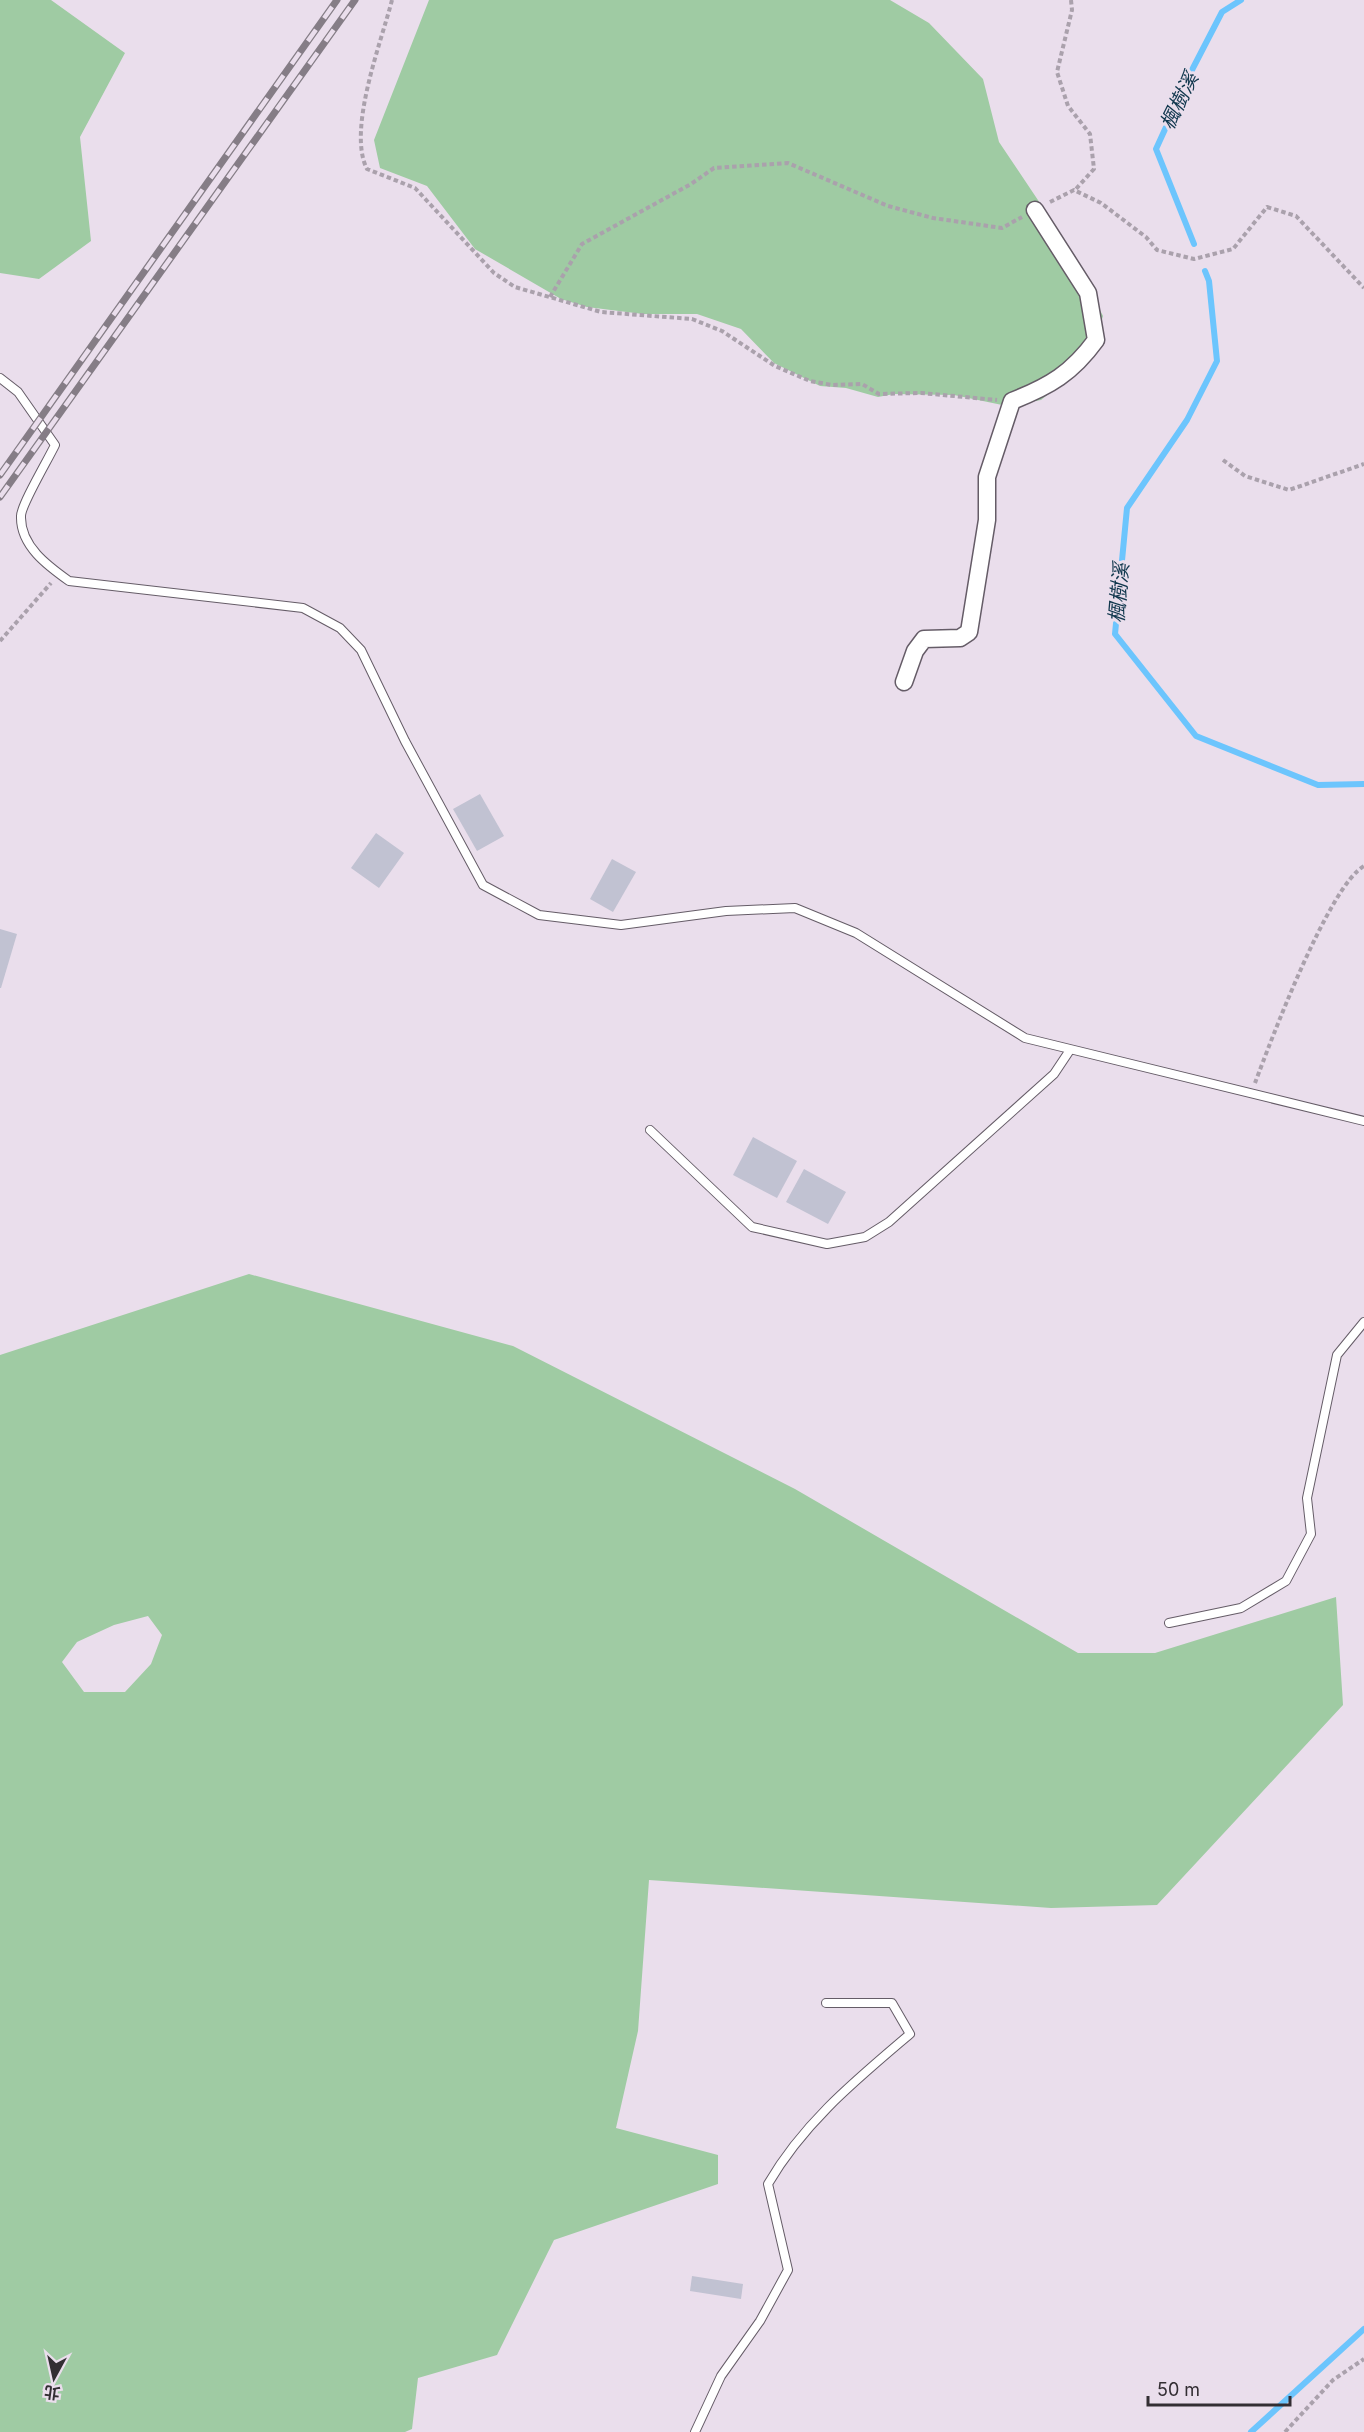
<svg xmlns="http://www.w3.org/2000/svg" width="1364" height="2432" font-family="Inter,'Noto Sans TC',sans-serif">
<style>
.green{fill:#9fcba3;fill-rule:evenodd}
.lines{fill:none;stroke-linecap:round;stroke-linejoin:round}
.stream{stroke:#6cc5fd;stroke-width:6}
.building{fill:#c1c2d2}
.service-casing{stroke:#655c67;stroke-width:10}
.minor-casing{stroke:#655c67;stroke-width:19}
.path{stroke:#aaa1ac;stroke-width:4;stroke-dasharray:4.5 3;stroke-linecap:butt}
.service{stroke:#fff;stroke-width:8}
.minor{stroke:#fff;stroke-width:16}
.rail-casing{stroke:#857d86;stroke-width:7}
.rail{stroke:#eadeec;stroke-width:4.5;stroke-dasharray:14;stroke-linecap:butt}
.labels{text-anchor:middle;stroke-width:6;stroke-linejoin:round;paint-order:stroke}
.water-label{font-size:20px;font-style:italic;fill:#0f364c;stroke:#eadeec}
</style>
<rect width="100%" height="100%" fill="#eadeec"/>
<g class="green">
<polygon points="0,0 51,0 125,53 80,137 91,241 39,279 0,273"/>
<polygon points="429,0 890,0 929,23 983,79 999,142 1064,239 1103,316 1090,360 1041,400 1007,406 954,395 894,394 878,397 846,388 820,386 774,363 741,329 697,314 643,314 587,307 561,299 475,249 427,186 380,168 374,140"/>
<path d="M 249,1274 L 513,1346 L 795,1489 L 1078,1653 L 1155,1653 L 1336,1597 L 1343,1705 L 1157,1905 L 1051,1908 L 649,1880 L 638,2031 L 616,2128 L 718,2155 L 718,2184 L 554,2240 L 497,2355 L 418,2378 L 412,2429 L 405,2432 L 0,2432 L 0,1355 ZM 148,1616 L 162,1635 L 151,1664 L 125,1692 L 84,1692 L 62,1662 L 77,1642 L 114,1625 Z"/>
</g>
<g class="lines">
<g class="stream">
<polyline points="1194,244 1156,149 1193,68 1222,12 1241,0"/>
<polyline points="1205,271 1209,281 1217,361 1187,420 1127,508 1115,634 1196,736 1318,785 1364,784"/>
<polyline points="1251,2432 1364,2329"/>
</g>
</g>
<g class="building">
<polygon points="480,794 504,836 477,851 453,809"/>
<polygon points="376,833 404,853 379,888 351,868"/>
<polygon points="612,859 636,872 613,912 590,899"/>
<polygon points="0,929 17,934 1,988 0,988"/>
<polygon points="753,1137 797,1161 777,1198 733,1175"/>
<polygon points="804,1169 846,1192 828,1224 786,1202"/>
<polygon points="692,2276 743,2284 741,2299 690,2291"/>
</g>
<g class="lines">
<g class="service-casing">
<g id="service">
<path d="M 0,378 L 18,392 L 55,445 C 49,458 21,505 21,516 C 20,546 48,566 69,581 L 303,608 L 340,628 L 361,650 L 405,741 L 483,885 L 539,915 L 621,925 L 726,911 L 795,908 L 856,933 L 1025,1038 L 1364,1121"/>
<polyline points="650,1130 752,1227 827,1244 865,1237 889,1222 1054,1074 1070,1050"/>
<polyline points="1169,1623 1241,1608 1286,1581 1311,1534 1307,1498 1337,1355 1364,1322"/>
<path d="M 695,2432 L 721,2376 L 760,2321 L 788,2270 L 768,2184 C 804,2122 856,2080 910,2034 L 892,2003 L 826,2003"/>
</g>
</g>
<g class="minor-casing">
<path id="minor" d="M 904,682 L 915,651 L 924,639 L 960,638 L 969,632 L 987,520 L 987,477 L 1012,401 C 1050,386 1072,373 1096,340 L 1088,293 L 1035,210"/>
</g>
<g class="path">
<path d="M 392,0 C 381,43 347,130 367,169 L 415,188 L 494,273 L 515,287 L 601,312 L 692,319 L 722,331 L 775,366 L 810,381 L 832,385 L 862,384 L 879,394 L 921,393 L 997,400"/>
<polyline points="1071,0 1072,10 1057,72 1068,106 1090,134 1094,169 1075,190"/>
<polyline points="1050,202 1074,190 1101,203 1146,237 1157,250 1194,259 1233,249 1267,207 1296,216 1364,288"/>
<polyline points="550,297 582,244 691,184 714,168 788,163 888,206 933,218 1002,228 1022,217"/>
<polyline points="1223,460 1245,476 1289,490 1364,464"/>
<polyline points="0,641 51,583"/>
<path d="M 1255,1083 C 1271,1040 1329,886 1364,866"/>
<polyline points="1285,2432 1333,2380 1364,2359"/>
</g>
<use href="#service" class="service"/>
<use href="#minor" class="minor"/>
<g class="rail-casing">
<g id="rail">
<polyline points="0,475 337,0"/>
<polyline points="0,497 355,0"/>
</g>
</g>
<use href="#rail" class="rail"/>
</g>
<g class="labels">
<g class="water-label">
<text transform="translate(1179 101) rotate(-64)" y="7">楓樹溪</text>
<text transform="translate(1119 593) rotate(-85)" y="7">楓樹溪</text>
</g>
</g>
<g transform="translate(54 2378) rotate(188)" stroke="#eadeec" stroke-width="4.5" paint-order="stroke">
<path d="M0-4.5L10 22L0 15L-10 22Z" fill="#332e33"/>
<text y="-9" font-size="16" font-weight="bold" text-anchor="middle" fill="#332e33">北</text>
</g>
<path d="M1148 2396v9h142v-9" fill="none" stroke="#332e33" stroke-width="3"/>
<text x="1157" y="2396" font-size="18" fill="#332e33" stroke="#eadeec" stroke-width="4.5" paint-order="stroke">50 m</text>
</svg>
